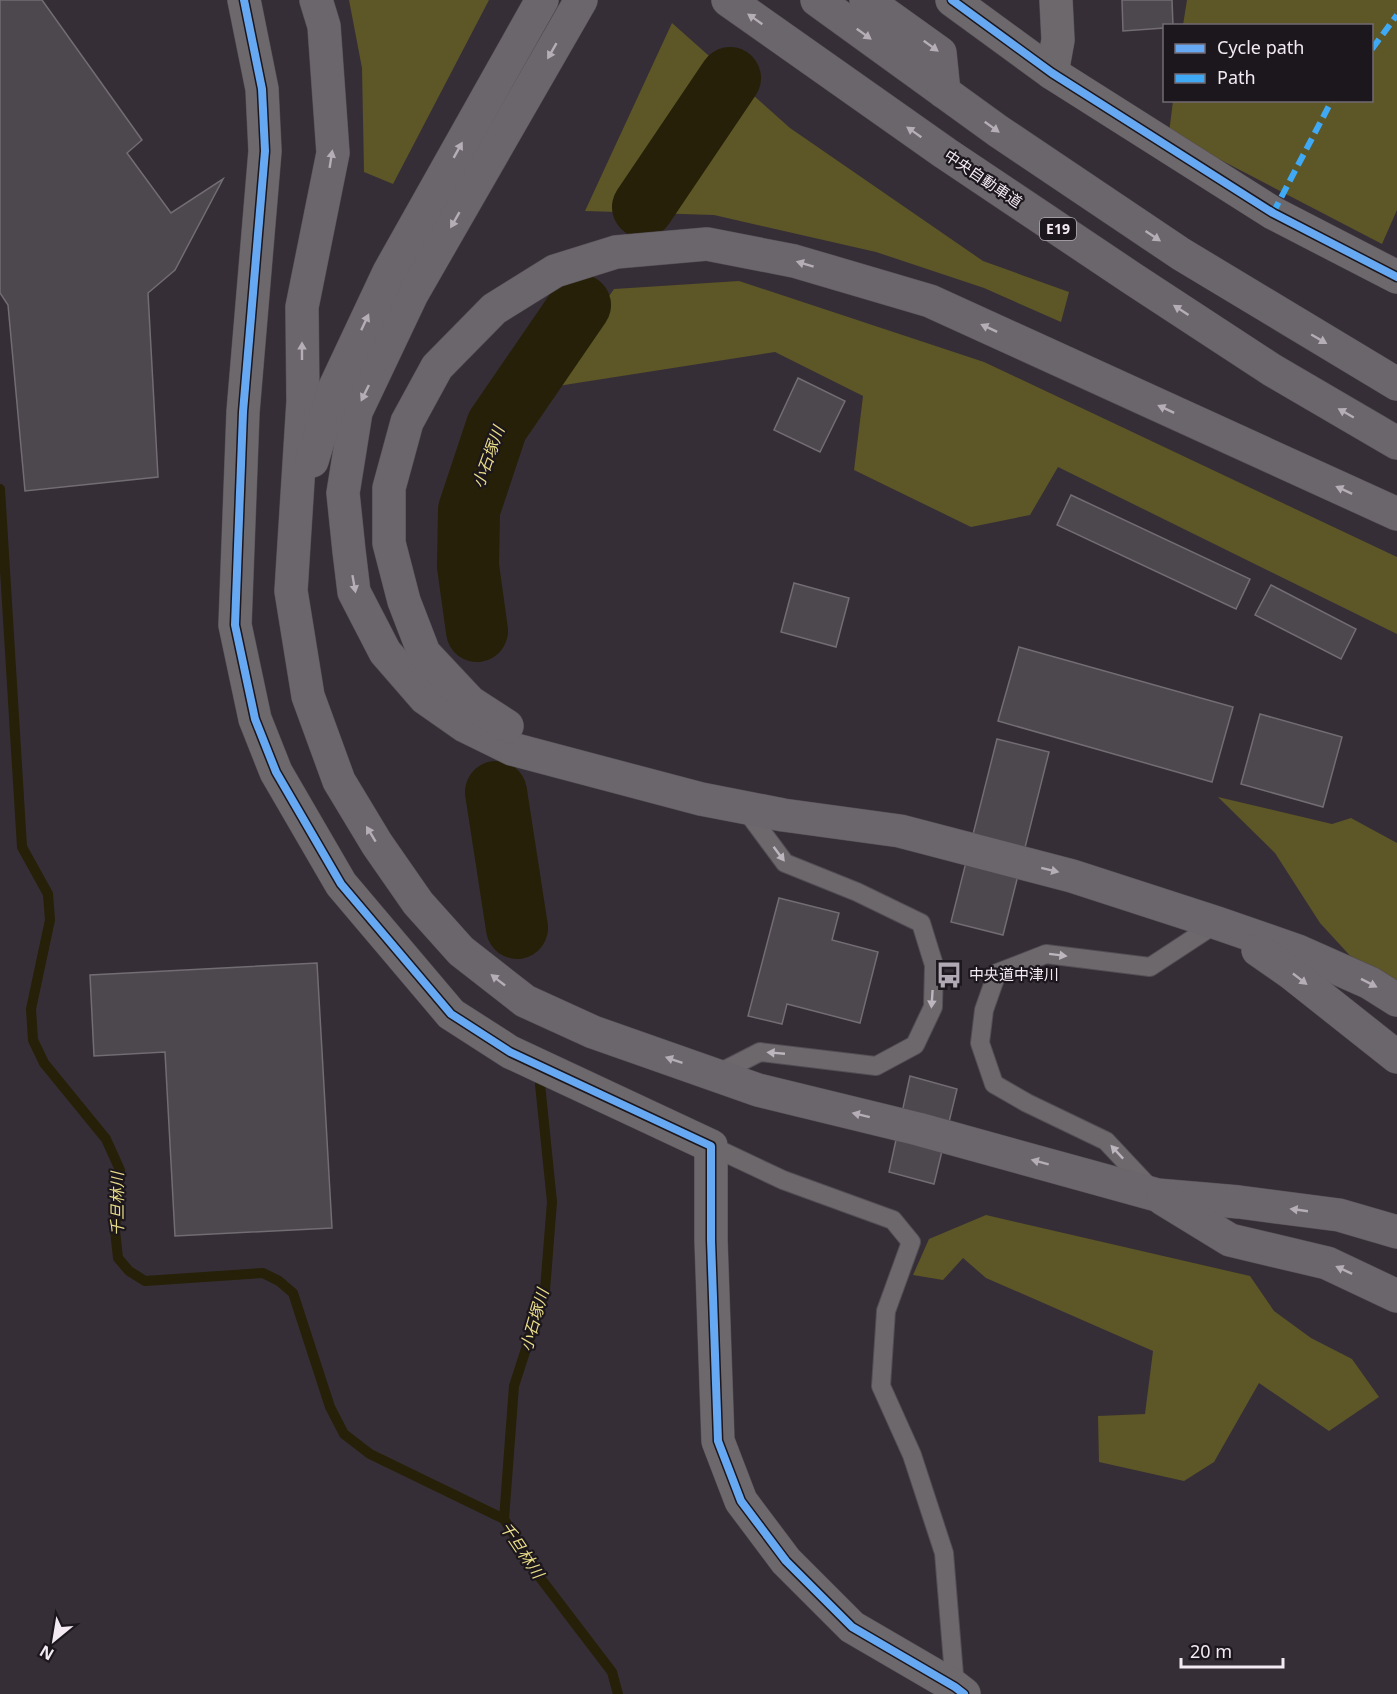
<svg xmlns="http://www.w3.org/2000/svg" width="1397" height="1694" font-family="'Noto Sans','Noto Sans JP',sans-serif">
<style>
.green{fill:#5d5627}
.lines{fill:none;stroke-linecap:round;stroke-linejoin:round}
.stream{stroke:#252007;stroke-width:10}
.river{stroke:#252007;stroke-width:62}
.building{fill:#4d474e;stroke:#726c73;stroke-width:1.5}
.service-casing{stroke:#534d54;stroke-width:20}
.minor-casing{stroke:#534d54;stroke-width:34}
.motorway-casing{stroke:#534d54;stroke-width:34}
.service{stroke:#6c686c;stroke-width:18}
.minor{stroke:#6c686c;stroke-width:33}
.motorway{stroke:#6b656c;stroke-width:33}
.quiet{stroke:#3fa9f5;stroke-width:6;stroke-dasharray:12 6;stroke-linecap:butt}
.cycleway-casing{stroke:#1c161d;stroke-width:11}
.cycleway{stroke:#66a8f1;stroke-width:8}
.oneway{fill:#b6aeb7}
.oneway2{fill:#bdb6be}
.labels{text-anchor:middle;stroke-width:4.5;stroke-linejoin:round;paint-order:stroke}
.shield{fill:#1c161d;stroke:#b2aab4;stroke-width:1.5}
.shield-label{font-size:14px;font-weight:bold;fill:#f3eaf4}
.street-label{font-size:15px;fill:#f3eaf4;stroke:#1c161d}
.poi-label{font-size:15px;fill:#f3eaf4;stroke:#1c161d;text-anchor:start}
.water-label{font-size:16px;font-style:italic;fill:#e9dd87;stroke:#1c161d}
</style>
<rect width="100%" height="100%" fill="#352e36"/>
<g class="green">
<polygon points="349,0 489,0 393,184 364,172 362,68"/>
<polygon points="1187,0 1397,0 1397,210 1382,244 1169,133 1173,101 1372,100 1372,26 1183,25"/>
<polygon points="672,23 790,128 983,261 1069,292 1061,322 984,288 876,252 714,215 585,211"/>
<polygon points="739,281 984,362 1397,557 1397,634 1058,467 1030,515 971,527 854,470 863,396 775,352 545,388 614,289"/>
<polygon points="1218,797 1332,824 1351,818 1397,843 1397,986 1354,960 1320,923 1275,853"/>
<polygon points="986,1215 1250,1276 1274,1311 1311,1338 1352,1359 1379,1397 1329,1431 1259,1383 1214,1462 1184,1481 1099,1462 1098,1416 1145,1414 1153,1351 986,1278 963,1258 943,1280 913,1275 929,1239"/>
</g>
<g class="lines">
<g class="stream">
<polyline points="0,489 22,847 48,894 50,920 31,1009 33,1040 44,1063 106,1139 120,1170 115,1230 118,1258 129,1271 145,1281 263,1273 279,1281 293,1293 330,1407 344,1434 370,1454 504,1519 538,1575 612,1672 618,1694"/>
<polyline points="504,1519 514,1386 545,1290 552,1202 540,1084"/>
</g>
<g class="river">
<polyline points="643,207 730,78"/>
<polyline points="477,631 468,566 469,510 497,426 580,305"/>
<polyline points="496,792 517,928"/>
</g>
</g>
<g class="building">
<polygon points="0,0 42,0 142,140 127,153 171,213 223,179 175,270 148,293 158,477 25,491 8,305 0,293"/>
<polygon points="1122,0 1172,0 1173,26 1164,26 1164,28 1123,31"/>
<polygon points="798,378 845,401 820,452 774,430"/>
<polygon points="1071,495 1250,579 1236,609 1057,525"/>
<polygon points="794,583 849,598 836,647 781,632"/>
<polygon points="1271,585 1356,629 1341,659 1255,615"/>
<polygon points="1019,647 1233,707 1212,782 998,721"/>
<polygon points="1260,714 1342,737 1323,807 1241,784"/>
<polygon points="997,739 1049,752 1003,935 951,922"/>
<polygon points="779,898 839,913 832,940 878,952 860,1023 787,1004 782,1024 748,1016"/>
<polygon points="317,963 332,1228 175,1236 165,1052 94,1056 90,975"/>
<polygon points="910,1076 957,1089 934,1184 889,1172"/>
</g>
<g class="lines">
<g class="service-casing">
<g id="service">
<polyline points="715,1075 760,1052 876,1066 915,1045 933,1007 934,965 921,923 857,892 785,863 745,809"/>
<polyline points="711,1146 783,1180 893,1220 911,1242 886,1311 881,1386 912,1455 944,1553 955,1687"/>
<polyline points="1151,1189 1106,1141 1027,1103 994,1084 980,1043 984,1010 997,973 1046,954 1150,967 1217,923"/>
</g>
</g>
<g class="minor-casing">
<g id="minor">
<polyline points="244,0 262,89 265,151 243,412 235,625 255,719 276,772 341,884 451,1014 510,1052 711,1146 711,1240 718,1441 741,1501 786,1561 852,1627 955,1687 964,1694"/>
<polyline points="952,0 1052,73 1273,213 1397,277"/>
<polyline points="1052,73 1058,40 1056,0"/>
</g>
</g>
<g class="motorway-casing">
<g id="motorway">
<polyline points="316,0 324,26 333,153 302,307 303,401 291,591 308,696 339,781 377,844 418,903 461,951 525,1001 593,1032 758,1090 918,1129 1157,1195 1239,1202 1339,1215 1397,1232"/>
<polyline points="581,0 412,294 356,412 343,493 349,551 354,592 385,652 425,698 465,726 512,749 701,799 783,815 900,831 1072,876 1217,923 1298,951 1370,983 1397,1000"/>
<polyline points="728,0 945,153 1133,279 1272,370 1397,443"/>
<polyline points="817,0 998,131 1181,254 1397,384"/>
<polyline points="866,0 940,53 944,92"/>
<polyline points="312,461 334,389 389,272 542,0"/>
<polyline points="507,726 470,702 424,653 404,601 389,543 389,488 407,422 437,367 494,309 555,271 616,252 707,244 794,261 930,301 1397,514"/>
<polyline points="1258,950 1291,973 1397,1057"/>
<polyline points="1163,1199 1230,1240 1327,1263 1397,1296"/>
</g>
</g>
<use href="#service" class="service"/>
<use href="#minor" class="minor"/>
<use href="#motorway" class="motorway"/>
<g class="quiet">
<polyline points="1372,49 1397,15"/>
<polyline points="1273,213 1332,100"/>
</g>
<g class="cycleway-casing">
<g id="cycleway">
<polyline points="244,0 262,89 265,151 243,412 235,625 255,719 276,772 341,884 451,1014 510,1052 711,1146 711,1240 718,1441 741,1501 786,1561 852,1627 955,1687 964,1694"/>
<polyline points="952,0 1052,73 1273,213 1397,277"/>
</g>
</g>
<use href="#cycleway" class="cycleway"/>
</g>
<defs><path id="oneway-solid" d="M-6-.8H1V-3.2L6.5 0L1 3.2V.8H-6Z" transform="scale(1.5)"/></defs>
<g class="oneway">
<use href="#oneway-solid" transform="translate(755 19) rotate(-145)"/>
<use href="#oneway-solid" transform="translate(864 34) rotate(36)"/>
<use href="#oneway-solid" transform="translate(931 46) rotate(36)"/>
<use href="#oneway-solid" transform="translate(552 51) rotate(120)"/>
<use href="#oneway-solid" transform="translate(992 127) rotate(36)"/>
<use href="#oneway-solid" transform="translate(914 132) rotate(-145)"/>
<use href="#oneway-solid" transform="translate(458 150) rotate(-61)"/>
<use href="#oneway-solid" transform="translate(331 159) rotate(-81)"/>
<use href="#oneway-solid" transform="translate(455 220) rotate(120)"/>
<use href="#oneway-solid" transform="translate(1153 236) rotate(34)"/>
<use href="#oneway-solid" transform="translate(805 264) rotate(-163)"/>
<use href="#oneway-solid" transform="translate(1181 310) rotate(-147)"/>
<use href="#oneway-solid" transform="translate(365 322) rotate(-65)"/>
<use href="#oneway-solid" transform="translate(989 328) rotate(-155)"/>
<use href="#oneway-solid" transform="translate(1319 339) rotate(30)"/>
<use href="#oneway-solid" transform="translate(302 351) rotate(-90)"/>
<use href="#oneway-solid" transform="translate(365 393) rotate(116)"/>
<use href="#oneway-solid" transform="translate(1166 409) rotate(-155)"/>
<use href="#oneway-solid" transform="translate(1346 413) rotate(-150)"/>
<use href="#oneway-solid" transform="translate(1344 490) rotate(-155)"/>
<use href="#oneway-solid" transform="translate(354 584) rotate(80)"/>
<use href="#oneway-solid" transform="translate(371 834) rotate(-121)"/>
<use href="#oneway-solid" transform="translate(1050 870) rotate(14)"/>
<use href="#oneway-solid" transform="translate(1300 979) rotate(38)"/>
<use href="#oneway-solid" transform="translate(498 980) rotate(-142)"/>
<use href="#oneway-solid" transform="translate(1369 983) rotate(27)"/>
<use href="#oneway-solid" transform="translate(674 1060) rotate(-161)"/>
<use href="#oneway-solid" transform="translate(861 1115) rotate(-166)"/>
<use href="#oneway-solid" transform="translate(1040 1162) rotate(-165)"/>
<use href="#oneway-solid" transform="translate(1299 1210) rotate(-172)"/>
<use href="#oneway-solid" transform="translate(1344 1270) rotate(-155)"/>
</g>
<g class="oneway2">
<use href="#oneway-solid" transform="translate(779 854) rotate(53)"/>
<use href="#oneway-solid" transform="translate(1058 955) rotate(7)"/>
<use href="#oneway-solid" transform="translate(932 999) rotate(94)"/>
<use href="#oneway-solid" transform="translate(776 1053) rotate(-175)"/>
<use href="#oneway-solid" transform="translate(1117 1152) rotate(-133)"/>
</g>
<defs>
<g id="bus-bare" transform="scale(2.07)"><path d="M-5-6H5V4H4V6H2V4H-2V6H-4V4H-5ZM-3.5-4V0h7V-4ZM-3.5 1.2v1.5H-2V1.2ZM2 1.2v1.5H3.5V1.2Z" fill="#b0a8b2" stroke="#1c161d" stroke-width="2.5" paint-order="stroke"/></g>
</defs>
<g fill-rule="evenodd">
<use href="#bus-bare" x="949" y="975"/>
</g>
<g class="labels">
<rect class="shield" x="1040" y="218" width="36" height="22" rx="4.5"/>
<g class="shield-label">
<text x="1058" y="234">E19</text>
</g>
<g class="street-label">
<text transform="translate(983 179) rotate(34)" y="5">中央自動車道</text>
</g>
<g class="poi-label">
<text x="969" y="980">中央道中津川</text>
</g>
<g class="water-label">
<text transform="translate(488 457) rotate(-70)" y="6">小石塚川</text>
<text transform="translate(117 1204) rotate(-90)" y="6">千旦林川</text>
<text transform="translate(534 1320) rotate(-74)" y="6">小石塚川</text>
<text transform="translate(522 1550) rotate(56)" y="6">千旦林川</text>
</g>
</g>
<rect x="1163" y="24" width="210" height="78" fill="#1c161d" stroke="#726b73" stroke-width="1.5"/>
<rect x="1175" y="44" width="30" height="9" fill="#66a8f1" stroke="#726b73" stroke-width="1.5"/>
<text x="1217" y="54" font-size="18" fill="#f3eaf4">Cycle path</text>
<rect x="1175" y="74" width="30" height="9" fill="#3fa9f5" stroke="#726b73" stroke-width="1.5"/>
<text x="1217" y="84" font-size="18" fill="#f3eaf4">Path</text>
<g transform="translate(54 1640) rotate(210)" stroke="#1c161d" stroke-width="4.5" paint-order="stroke">
<path d="M0-4.5L10 22L0 15L-10 22Z" fill="#f3eaf4"/>
<text y="-9" font-size="16" font-weight="bold" text-anchor="middle" fill="#f3eaf4">N</text>
</g>
<path d="M1181 1658v9h102v-9" fill="none" stroke="#f3eaf4" stroke-width="3"/>
<text x="1190" y="1658" font-size="18" fill="#f3eaf4" stroke="#1c161d" stroke-width="4.5" paint-order="stroke">20 m</text>
</svg>
